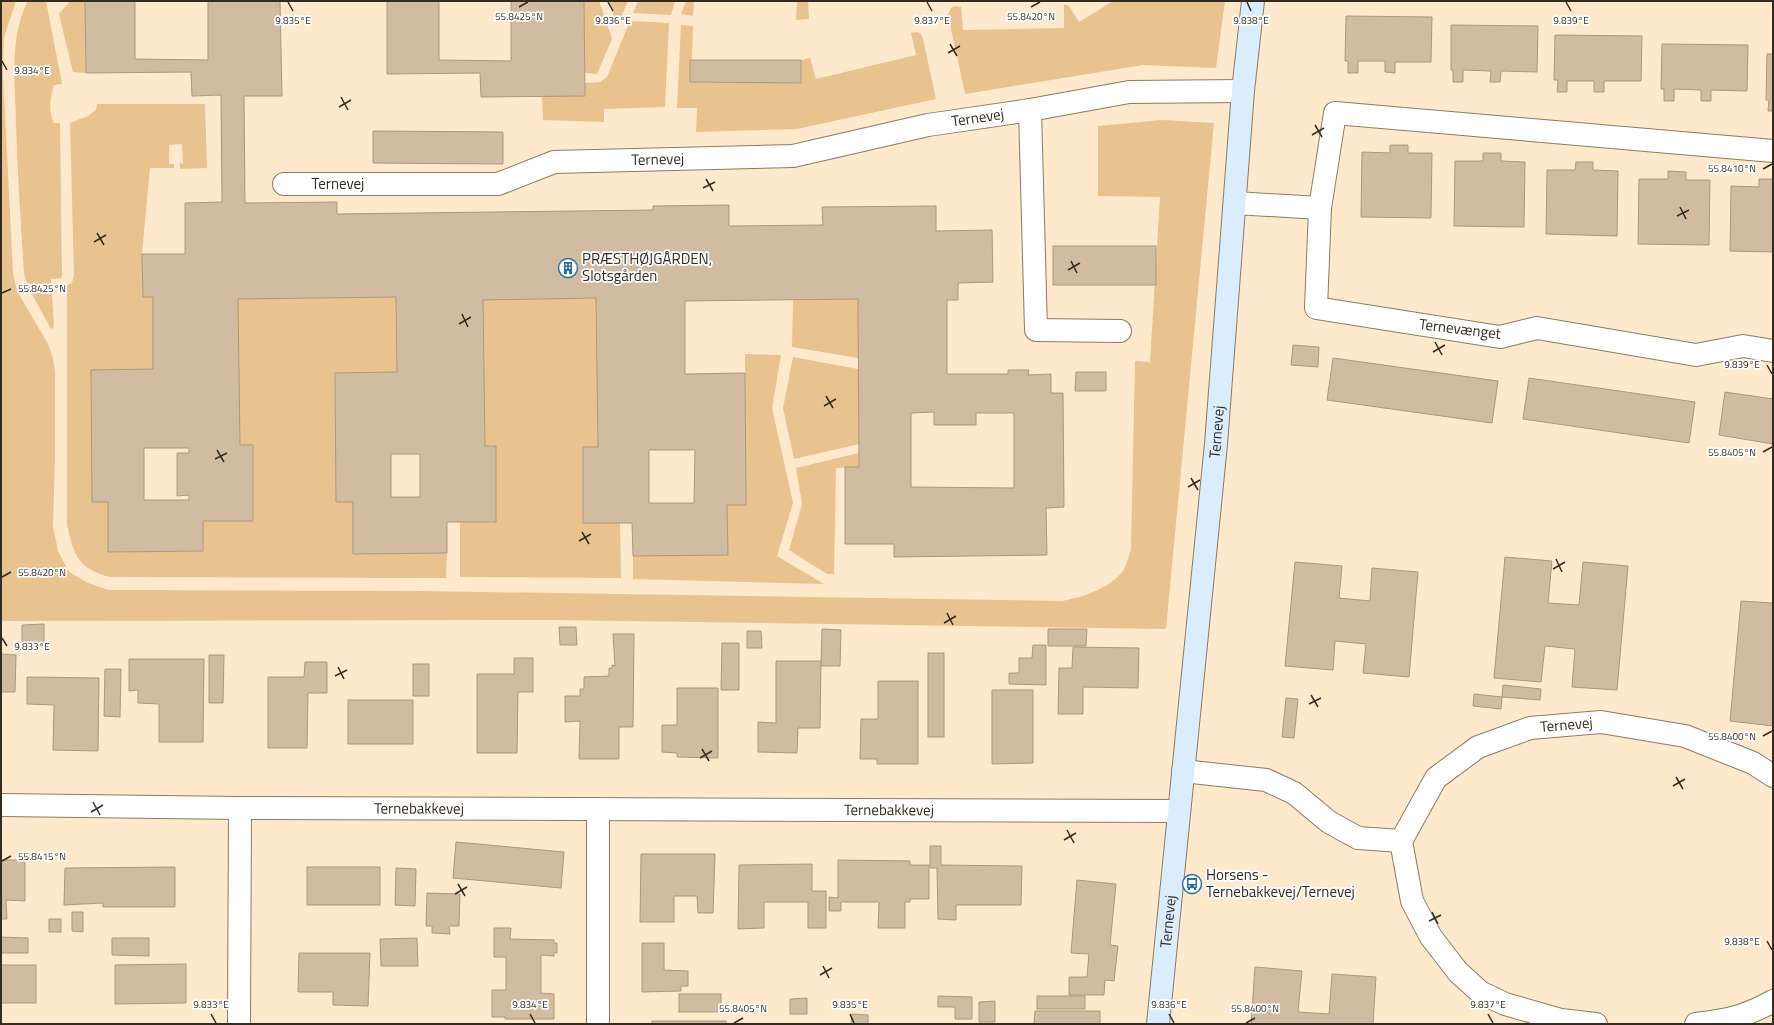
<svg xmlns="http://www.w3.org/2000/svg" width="1774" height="1025" font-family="'Titillium Web',sans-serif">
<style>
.green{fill:#e8c28f}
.building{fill:#d1bca1;stroke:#ab987d;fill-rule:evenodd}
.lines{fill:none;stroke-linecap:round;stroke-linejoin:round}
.street-casing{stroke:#8e7b61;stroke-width:24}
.secondary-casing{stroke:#8e7b61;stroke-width:24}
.street{stroke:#fff;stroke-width:22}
.secondary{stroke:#daedfe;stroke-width:22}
.ticks{fill:none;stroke:#342c21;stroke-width:1.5}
.labels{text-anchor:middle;stroke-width:3.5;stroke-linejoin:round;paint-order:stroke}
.street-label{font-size:15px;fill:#342c21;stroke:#fff}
.poi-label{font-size:15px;fill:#342c21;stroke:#fff;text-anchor:start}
.ticks-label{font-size:10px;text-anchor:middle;fill:#342c21;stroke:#fff;stroke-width:3.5;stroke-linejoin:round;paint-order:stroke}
</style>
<rect width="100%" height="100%" fill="#ffe9cd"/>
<g class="green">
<path d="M 1,1 L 16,1 L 4,37 L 3,75 L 13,273 L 17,291 L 48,344 L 53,358 L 55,372 L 55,457 L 53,526 L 58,551 L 69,572 L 88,583 L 109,590 L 422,591 L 1062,601 C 1083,597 1109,589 1123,571 C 1127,565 1128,556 1131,550 L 1135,361 L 1150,362 L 1160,197 L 1098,196 L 1098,126 L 1162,120 L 1214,123 L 1166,629 L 552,620 L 1,621 Z"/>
<path d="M 28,1 L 46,1 L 62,84 L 54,85 C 50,98 48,110 54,123 L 60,123 L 62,278 L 51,279 L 54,327 L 51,329 L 28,287 L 24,274 C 21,223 17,172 16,121 C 15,82 9,37 28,1 Z"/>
<polygon points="70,1 85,1 86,73 73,72 59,14"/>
<polygon points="584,1 599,1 612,39 597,74 585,73"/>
<polygon points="609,1 628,1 617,27"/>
<polygon points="638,1 675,1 671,15 633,13"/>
<polygon points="686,1 694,1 693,16 681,14"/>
<polygon points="797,1 808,1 809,19 796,20"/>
<polygon points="1113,1 1225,1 1216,68 1143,65 965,94 948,15 951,8 955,6 961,7 963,30 1064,28 1064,4 1069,6 1079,22"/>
<polygon points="630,21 669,23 665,107 604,109 604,122 543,120 542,96 585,96 585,83 600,82 607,77"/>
<polygon points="681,25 693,26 691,82 801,83 801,60 810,58 816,79 916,55 911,33 917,32 921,34 923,39 936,99 797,129 696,132 697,108 677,108"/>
<path d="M 97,104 L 205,104 L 207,168 L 180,169 L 180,163 L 183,164 L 182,144 L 169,145 L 169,164 L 174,164 L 174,168 L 150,168 L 142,254 L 143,297 L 153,297 L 153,369 L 91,370 L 92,502 L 108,502 L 108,552 L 203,551 L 203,521 L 253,521 L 253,445 L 240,445 L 238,299 L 396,297 L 397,372 L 335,373 L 336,502 L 353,502 L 354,554 L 447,553 L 446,578 L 110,577 C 78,569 73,554 67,524 L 67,285 L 72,283 L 74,275 L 70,123 L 88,116 L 96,110 Z"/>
<polygon points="596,298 598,447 583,447 583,523 620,523 621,578 460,577 460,522 496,521 496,446 485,446 483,300"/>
<polygon points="858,299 858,358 792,347 793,300"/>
<polygon points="745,354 781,355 772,408 793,503 777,556 824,584 633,579 633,556 728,554 727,505 746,505"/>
<polygon points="793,357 858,369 859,444 794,459 783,408"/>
<polygon points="859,453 859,467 836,468 834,574 827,574 789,550 802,504 796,468"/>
</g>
<g class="building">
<path d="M 85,1 L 135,1 L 135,59 L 208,60 L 208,1 L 280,1 L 282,96 L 244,96 L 245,203 L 337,202 L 337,214 L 653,210 L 653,206 L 729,205 L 729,226 L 823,225 L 822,207 L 936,206 L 936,231 L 992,230 L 993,282 L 958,283 L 958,300 L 947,300 L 947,374 L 1008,374 L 1008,370 L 1029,370 L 1028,375 L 1051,374 L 1051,393 L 1063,393 L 1064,507 L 1046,508 L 1047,555 L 894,557 L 894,544 L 845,544 L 845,467 L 859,467 L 858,299 L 685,301 L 685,374 L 745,373 L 746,505 L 727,505 L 728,555 L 633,556 L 632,523 L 583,523 L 583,447 L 598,447 L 596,298 L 483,300 L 485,446 L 496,446 L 496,522 L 447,522 L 447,553 L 353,554 L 353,502 L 336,502 L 335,373 L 397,372 L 396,297 L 238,299 L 240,445 L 253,445 L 253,521 L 203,521 L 203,551 L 108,552 L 108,502 L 92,502 L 91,370 L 153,369 L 153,297 L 143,297 L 142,254 L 185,254 L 185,203 L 222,202 L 221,95 L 192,96 L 191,72 L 86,73 ZM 934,412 L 934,425 L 976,425 L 976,413 L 1014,413 L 1014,488 L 911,487 L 911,413 ZM 144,448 L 189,448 L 189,453 L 177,453 L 177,496 L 189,495 L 189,500 L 144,500 ZM 649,450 L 695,450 L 694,503 L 649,503 ZM 391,454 L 420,454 L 420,497 L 391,497 Z"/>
<polygon points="387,1 439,1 439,60 511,61 511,1 584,1 585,96 481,97 480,73 387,74"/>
<polygon points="1346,16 1432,17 1431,62 1395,62 1395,73 1385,72 1385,61 1358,61 1358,73 1348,73 1348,61 1345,61"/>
<polygon points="1451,25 1538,26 1537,72 1501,71 1500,82 1490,82 1491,71 1463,70 1463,82 1453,82 1453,70 1451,70"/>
<polygon points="1555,35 1642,36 1641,81 1604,81 1604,92 1594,92 1594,81 1567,81 1567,92 1557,92 1558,80 1554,80"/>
<polygon points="1662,44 1748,45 1747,91 1711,90 1711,101 1701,101 1701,90 1674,89 1674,101 1664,101 1664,89 1661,89"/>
<polygon points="1767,54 1773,54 1773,111 1768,111 1769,100 1766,100"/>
<polygon points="690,60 801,60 801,83 690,82"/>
<polygon points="373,131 503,132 503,164 373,163"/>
<polygon points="1390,145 1408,145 1408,153 1432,153 1431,218 1361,217 1362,152 1390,153"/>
<polygon points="1483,153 1501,153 1501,161 1525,162 1524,227 1454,226 1455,161 1483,161"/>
<polygon points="1576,162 1593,162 1593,170 1618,171 1617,236 1546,234 1547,170 1575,170"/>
<polygon points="1668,171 1686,172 1686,180 1710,180 1709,245 1638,244 1639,179 1668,179"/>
<polygon points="1759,179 1773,179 1773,252 1730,251 1731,186 1759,187"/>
<rect x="1053" y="246" width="103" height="39"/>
<polygon points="1293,345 1319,347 1318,367 1291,365"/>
<polygon points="1333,358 1498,381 1492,423 1327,400"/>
<polygon points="1076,372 1106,372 1106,391 1075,391"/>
<polygon points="1529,378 1695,402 1689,443 1523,419"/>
<polygon points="1725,392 1773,399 1773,444 1719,435"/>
<polygon points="1505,557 1552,561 1548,603 1579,605 1583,562 1628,566 1617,690 1572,687 1575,649 1545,646 1541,682 1494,678"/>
<polygon points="1295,562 1342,566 1339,598 1370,601 1372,568 1418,572 1409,677 1363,673 1366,644 1335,641 1333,670 1285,666"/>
<polygon points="1741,601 1773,603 1773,726 1730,721"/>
<polygon points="44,624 44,644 22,645 22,625"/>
<polygon points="559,627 576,627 577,645 560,645"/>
<polygon points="822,629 841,630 840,666 821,666"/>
<polygon points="1048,629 1087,629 1086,646 1048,646"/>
<polygon points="747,631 761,631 762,648 747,648"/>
<polygon points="613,634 634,634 633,727 619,727 619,759 579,759 580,721 565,722 565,696 580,696 580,689 584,689 584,677 609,676 609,668 612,668 612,665 615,666"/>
<polygon points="722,643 739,643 739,690 721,690"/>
<polygon points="1033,645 1046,645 1046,685 1009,684 1009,673 1019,673 1019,658 1032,658"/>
<polygon points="1073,647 1139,648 1138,688 1083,687 1083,714 1058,714 1059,668 1072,668"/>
<rect x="928" y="653" width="16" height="84"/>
<polygon points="1,654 16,655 15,692 1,692"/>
<polygon points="209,655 224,655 223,703 209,703"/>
<polygon points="514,658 533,658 533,692 518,692 517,753 477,753 477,674 514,674"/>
<polygon points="129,659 204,659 203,742 159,742 159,704 138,703 138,690 129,691"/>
<polygon points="776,661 821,661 820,728 798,728 797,753 758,752 758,722 776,723"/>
<polygon points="305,662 327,662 327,693 308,693 307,748 268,748 268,677 304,677"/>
<rect x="413" y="664" width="16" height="32"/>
<polygon points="105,669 121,669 120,717 104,716"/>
<polygon points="27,677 99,678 98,751 53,750 54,705 27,704"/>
<polygon points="878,681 918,681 918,764 877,764 877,759 860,759 861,719 878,719"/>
<polygon points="1503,685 1541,689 1540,700 1502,697"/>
<polygon points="677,688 718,688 718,758 677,757 677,753 662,752 662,725 677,725"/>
<polygon points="992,690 1033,690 1033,763 992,764"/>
<polygon points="1474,694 1502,697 1501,709 1473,706"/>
<polygon points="1286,698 1298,699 1294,738 1282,737"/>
<rect x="348" y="700" width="65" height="44"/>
<polygon points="456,842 564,852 561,888 453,878"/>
<polygon points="930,846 941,846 941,865 1022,866 1021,905 956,905 956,920 938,919 937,868 930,868"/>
<polygon points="641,854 715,854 713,913 698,913 697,896 674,896 674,922 640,922"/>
<polygon points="1,860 25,860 25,901 6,900 7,919 1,919"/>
<polygon points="838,860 910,861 910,865 929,865 929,899 910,899 910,902 905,902 905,928 878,928 879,902 841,902 841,911 829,911 829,897 838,898"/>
<polygon points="812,864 812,891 826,891 826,928 808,928 808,902 764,902 764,928 738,929 739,865"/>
<polygon points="175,867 175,907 103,907 103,903 64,905 65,868"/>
<rect x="307" y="867" width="73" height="38"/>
<polygon points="396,868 416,869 415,906 395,905"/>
<polygon points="1077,880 1116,884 1110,945 1118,946 1114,981 1105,980 1104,995 1069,995 1069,977 1087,977 1089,954 1071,953"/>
<polygon points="427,893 460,894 459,926 449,926 450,934 432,933 432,926 426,926"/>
<polygon points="72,912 83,912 83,932 72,931"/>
<rect x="49" y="919" width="12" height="13"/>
<polygon points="494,928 511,928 510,939 554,940 554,943 557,943 557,953 554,953 554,956 541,955 541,993 554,994 554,1019 505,1019 505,1017 492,1017 492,990 506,990 506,957 494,957"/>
<polygon points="1,937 28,938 28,953 1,953"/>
<polygon points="112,938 149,938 149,956 112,955"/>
<polygon points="417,938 418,966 381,966 380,939"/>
<polygon points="642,943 664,943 664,970 688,971 688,986 681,986 681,991 642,992"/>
<polygon points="299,953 370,953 368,1006 333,1005 333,992 298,992"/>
<polygon points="186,964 186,1003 115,1004 115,965"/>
<rect x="1" y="965" width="35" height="38"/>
<polygon points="1255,967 1302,971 1298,1012 1329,1014 1332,974 1376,977 1373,1024 1251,1024"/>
<rect x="679" y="994" width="42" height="18"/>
<polygon points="938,996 972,997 972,1019 955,1019 955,1007 938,1007"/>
<rect x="1037" y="996" width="48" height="13"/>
<polygon points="807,998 807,1014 790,1014 790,999"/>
<polygon points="995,1001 995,1022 979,1022 979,1002"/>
<polygon points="1035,1011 1100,1011 1100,1024 1034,1024"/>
<polygon points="852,1014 868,1015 868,1024 851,1024"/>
<rect x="652" y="1021" width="74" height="3"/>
</g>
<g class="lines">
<g class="street-casing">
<g id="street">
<polyline points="1030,110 1036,330 1120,331"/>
<polyline points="1773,151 1335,113 1320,208 1316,308 1500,337 1537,328 1696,355 1743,346 1773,351"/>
<path id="s1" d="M 284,184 L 498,184 L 554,162 L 793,156 L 928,125 L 1030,110 L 1129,92 L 1243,91"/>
<polyline points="1235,203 1320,208"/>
<polyline points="1183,771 1266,780 1294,793 1329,822 1358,838 1401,841"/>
<path id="s2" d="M 1,805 L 240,808 L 1179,811"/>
<polyline points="239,1024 240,808"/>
<polyline points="598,1024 598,809"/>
<path id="s3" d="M 1596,1024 L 1561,1020 L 1505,1004 L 1480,992 L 1458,972 L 1431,937 L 1412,901 L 1401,841 L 1436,778 L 1478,747 L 1530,728 L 1601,722 L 1685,736 L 1753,763 L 1773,776"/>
<path d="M 1696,1024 C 1727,1020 1745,1017 1773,1001"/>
</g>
</g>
<g class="secondary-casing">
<g id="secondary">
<path id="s4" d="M 1158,1024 L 1216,444 L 1243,91 L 1253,1"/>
</g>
</g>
<use href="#street" class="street"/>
<use href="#secondary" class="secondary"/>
</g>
<path class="ticks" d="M 288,2 L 293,11M 608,2 L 613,11M 927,2 L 932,11M 1247,2 L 1251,11M 1566,2 L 1571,11M 519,7 L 528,2M 1031,7 L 1040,2M 950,44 L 957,56M 948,53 L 960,46M 2,61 L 7,70M 341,97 L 348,110M 339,107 L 351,100M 1315,125 L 1322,137M 1312,135 L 1324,128M 1763,169 L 1772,164M 706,179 L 713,191M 703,188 L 715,182M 1680,207 L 1686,219M 1677,216 L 1689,210M 97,233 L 104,245M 94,242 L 106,235M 1071,261 L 1077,273M 1068,270 L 1080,263M 2,293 L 11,289M 462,314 L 468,327M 459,324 L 471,317M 1435,342 L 1442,355M 1433,352 L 1445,345M 1767,365 L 1772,374M 826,396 L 833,408M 824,406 L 836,399M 217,450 L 224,462M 1763,452 L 1772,447M 215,459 L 227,453M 1191,478 L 1198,490M 1188,487 L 1200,480M 582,532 L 589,544M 579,541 L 591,534M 1556,559 L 1562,572M 1553,569 L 1565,562M 2,577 L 11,572M 947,613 L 953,625M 944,623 L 956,616M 2,638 L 7,646M 338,667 L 344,679M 335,676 L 347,670M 1311,695 L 1318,707M 1309,704 L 1321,698M 1763,736 L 1772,731M 702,749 L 709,761M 700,758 L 712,751M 1676,777 L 1683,789M 1673,786 L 1685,779M 93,802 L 100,815M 91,812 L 103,805M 1067,830 L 1074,843M 1064,840 L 1076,833M 2,861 L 11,856M 458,884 L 465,896M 455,894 L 467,887M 1432,912 L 1438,924M 1429,921 L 1441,915M 1767,941 L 1772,950M 823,966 L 829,978M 820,975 L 832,968M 211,1014 L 216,1023M 530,1014 L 535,1023M 850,1014 L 854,1023M 1169,1014 L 1174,1023M 1488,1014 L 1493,1023M 734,1023 L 743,1018M 1246,1023 L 1255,1018"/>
<defs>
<g id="building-ring" transform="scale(1)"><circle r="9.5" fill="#fff" stroke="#2b71a6" stroke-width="1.5"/><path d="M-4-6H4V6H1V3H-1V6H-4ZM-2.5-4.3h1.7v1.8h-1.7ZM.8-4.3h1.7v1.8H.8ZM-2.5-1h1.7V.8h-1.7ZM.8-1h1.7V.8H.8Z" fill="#2b71a6"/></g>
<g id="bus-ring" transform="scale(1)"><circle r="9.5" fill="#fff" stroke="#2b71a6" stroke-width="1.5"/><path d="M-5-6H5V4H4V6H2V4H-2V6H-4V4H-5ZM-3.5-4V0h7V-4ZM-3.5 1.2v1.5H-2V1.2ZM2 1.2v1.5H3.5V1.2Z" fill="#2b71a6"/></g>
</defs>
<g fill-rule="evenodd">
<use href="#building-ring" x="568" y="268"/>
<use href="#bus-ring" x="1192" y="884"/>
</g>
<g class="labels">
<g class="street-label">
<text dy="5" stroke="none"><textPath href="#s1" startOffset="702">Ternevej</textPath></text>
<text dy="5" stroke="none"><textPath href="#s1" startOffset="378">Ternevej</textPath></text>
<text dy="5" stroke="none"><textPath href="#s1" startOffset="54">Ternevej</textPath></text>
<text transform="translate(1460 329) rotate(7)" y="5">Ternevænget</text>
<text dy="5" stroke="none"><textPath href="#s4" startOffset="595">Ternevej</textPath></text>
<text dy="5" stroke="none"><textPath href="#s3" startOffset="513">Ternevej</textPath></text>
<text dy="5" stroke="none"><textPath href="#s2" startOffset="418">Ternebakkevej</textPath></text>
<text dy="5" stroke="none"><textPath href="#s2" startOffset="888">Ternebakkevej</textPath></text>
<text dy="5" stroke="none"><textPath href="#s4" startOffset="103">Ternevej</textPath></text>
</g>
<g class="poi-label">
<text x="582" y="264">PRÆSTHØJGÅRDEN,<tspan x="582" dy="17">Slotsgården</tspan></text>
<text x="1206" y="880">Horsens -<tspan x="1206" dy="17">Ternebakkevej/Ternevej</tspan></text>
</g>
</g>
<g class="ticks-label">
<text x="1031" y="20">55.8420°N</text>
<text x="519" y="20">55.8425°N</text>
<text x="293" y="24">9.835°E</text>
<text x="613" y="24">9.836°E</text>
<text x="932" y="24">9.837°E</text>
<text x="1251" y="24">9.838°E</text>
<text x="1571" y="24">9.839°E</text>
<text x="32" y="74">9.834°E</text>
<text x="1732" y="172">55.8410°N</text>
<text x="42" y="292">55.8425°N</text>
<text x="1742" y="368">9.839°E</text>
<text x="1732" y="456">55.8405°N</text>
<text x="42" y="576">55.8420°N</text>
<text x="32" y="650">9.833°E</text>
<text x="1732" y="740">55.8400°N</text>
<text x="42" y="860">55.8415°N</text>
<text x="1742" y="945">9.838°E</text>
<text x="211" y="1008">9.833°E</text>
<text x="530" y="1008">9.834°E</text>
<text x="850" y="1008">9.835°E</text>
<text x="1169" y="1008">9.836°E</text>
<text x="1488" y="1008">9.837°E</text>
<text x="743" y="1012">55.8405°N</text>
<text x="1255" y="1012">55.8400°N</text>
</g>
<rect width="1774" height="1025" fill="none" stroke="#342c21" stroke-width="4"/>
</svg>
